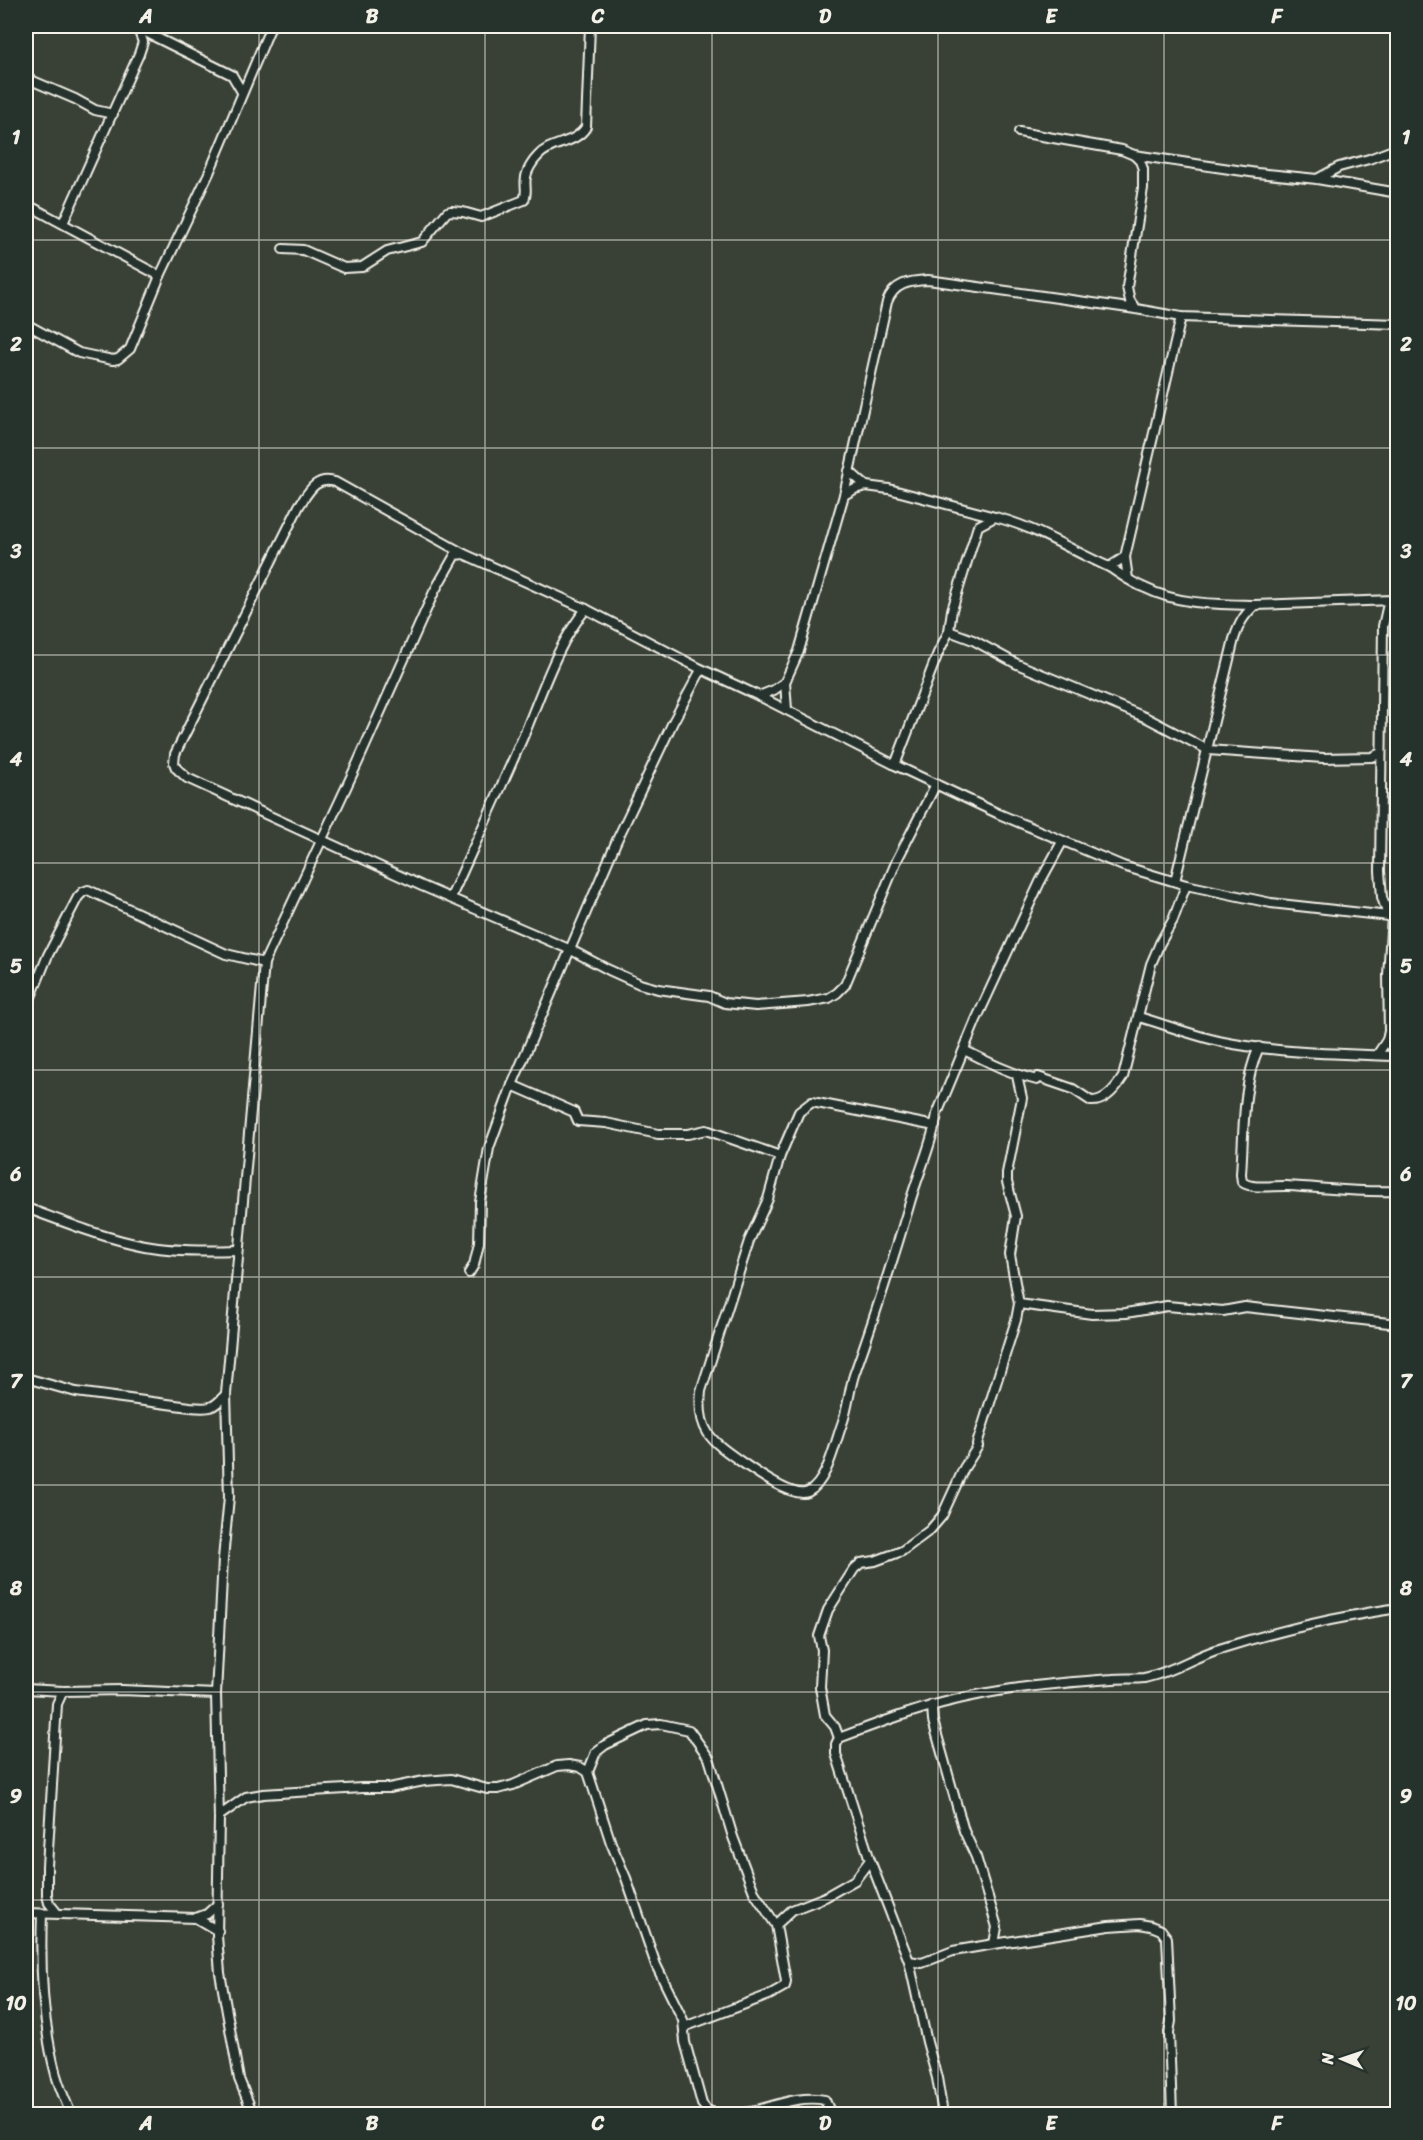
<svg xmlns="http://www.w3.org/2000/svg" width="1423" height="2140" font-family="Sriracha,sans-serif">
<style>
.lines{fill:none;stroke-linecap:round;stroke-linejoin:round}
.street-casing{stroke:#f4f1e8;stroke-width:12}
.street{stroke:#26332d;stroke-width:8}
.grid{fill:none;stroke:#f4f1e8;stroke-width:1.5;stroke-opacity:0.55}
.neatline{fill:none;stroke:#f4f1e8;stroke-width:2}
.grid-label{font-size:20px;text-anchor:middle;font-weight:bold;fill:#f4f1e8}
</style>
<rect width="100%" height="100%" fill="#394137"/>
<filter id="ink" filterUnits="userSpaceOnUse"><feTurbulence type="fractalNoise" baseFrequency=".0167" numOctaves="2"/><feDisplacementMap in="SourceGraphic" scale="12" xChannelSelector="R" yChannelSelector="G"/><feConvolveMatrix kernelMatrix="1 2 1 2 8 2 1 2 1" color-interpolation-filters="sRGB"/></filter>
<g filter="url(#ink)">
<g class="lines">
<g class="street-casing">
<g id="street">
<polyline points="133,26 232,75 242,92"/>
<polyline points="26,78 75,99 95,110 113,114"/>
<polyline points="1019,132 1122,150 1134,155 1257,173 1317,179 1398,193"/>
<polyline points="1134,155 1140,161 1143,169 1143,188 1127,287 1130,301 1136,309"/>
<polyline points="1317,179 1339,167 1369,159 1398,148"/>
<polyline points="26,204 160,276"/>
<polyline points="63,223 139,54 143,42 138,29"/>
<path d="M 283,249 L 303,250 L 344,268 L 362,267 L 387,251 L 422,242 L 447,212 L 451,211 L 463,212 L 481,217 L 524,200 C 528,192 524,185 526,177 C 527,170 533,161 538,156 C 551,141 575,145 586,127 L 590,26"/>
<polyline points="26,324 79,353 93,356 113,360 118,359 130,349 160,276 209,173 271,26"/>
<polyline points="849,471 866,486"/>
<polyline points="844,495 855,489 866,486 889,489 995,517"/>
<path d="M 464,554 L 335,482 C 316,476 309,491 299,506 L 175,754 L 174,763 L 176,768 L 187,778 L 422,886 L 571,950 L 609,970 L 640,984 L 658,989 L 709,996 L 725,1003 L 756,1006 L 808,1002 L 829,998 L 837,993 L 845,985 L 897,860 L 936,784"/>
<polyline points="1125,557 1128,579"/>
<path d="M 1109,567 C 1120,574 1132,583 1145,588 C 1179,605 1218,604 1255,605"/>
<polyline points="949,631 973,640 1017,664 1147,718 1208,750 1323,758 1372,757 1381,753"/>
<polyline points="785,682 787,710"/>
<path d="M 759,696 L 774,690 L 785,682 L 799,651 L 844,495 L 887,302 C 894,283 909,281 928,280 L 1136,309 L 1181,317 L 1398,324"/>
<path d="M 895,765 L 938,653 L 949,631 L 952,610 L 978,526 L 995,517 C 1036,527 1070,550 1109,567 L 1125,557 L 1181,317"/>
<path d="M 1175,881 L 1234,639 C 1239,624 1243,616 1255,605 L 1393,600"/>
<path d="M 451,897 C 475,844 500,790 523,737 C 542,693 556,645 586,609"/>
<polyline points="1388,916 1382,897 1380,871 1383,626 1388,604 1395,600"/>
<polyline points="26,1009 48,955 78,897 83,892 88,890 226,954 264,963"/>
<path d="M 1139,1017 C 1167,1025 1194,1036 1223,1042 C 1278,1053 1341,1054 1398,1056"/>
<polyline points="1387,1040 1397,1056"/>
<path d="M 1259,1047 C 1242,1085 1244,1132 1241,1174 L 1242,1182 C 1253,1190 1275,1185 1288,1186 C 1325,1188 1361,1193 1398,1191"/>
<path d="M 964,1050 C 988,1062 1011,1074 1037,1080 L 1038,1077 L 1073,1089 L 1091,1101 C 1105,1102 1116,1088 1123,1077 L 1151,964 L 1160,943 L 1173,920 L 1186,885"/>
<polyline points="1377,1055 1387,1040 1389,1031 1388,975 1392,917"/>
<polyline points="512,1085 574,1112 578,1121 606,1123 658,1134 688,1134 706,1130 780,1156"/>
<path d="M 935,1126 L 812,1102 L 799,1112 L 780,1156 L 768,1199 L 749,1241 L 701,1391 C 697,1430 710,1440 740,1461 C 753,1470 793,1499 808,1492 C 827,1483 835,1443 842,1424 C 848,1408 849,1391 854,1375 C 874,1319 892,1263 909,1206 C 917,1176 932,1145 937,1114 L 976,1020 L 1040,882 L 1062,842"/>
<path d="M 26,1208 C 65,1222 103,1238 145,1246 C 171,1251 210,1251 237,1250"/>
<polyline points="469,1273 474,1265 479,1243 480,1202 489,1148 512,1085 617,840 673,722 701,670"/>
<polyline points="1019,1304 1092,1314 1126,1313 1167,1306 1223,1311 1245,1307 1398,1324"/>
<path d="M 26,1378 L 76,1392 L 190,1407 C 210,1409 213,1409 226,1394"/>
<polyline points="26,1689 63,1691 122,1690 216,1694"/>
<polyline points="839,1738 835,1727 825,1715 820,1687 822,1650 819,1636 828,1610 854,1569 861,1563 875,1561 902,1551 930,1530 942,1516 964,1468 978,1446 977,1444 1016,1320 1019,1304 1010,1255 1016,1216 1007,1182 1007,1173 1022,1098 1017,1076"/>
<polyline points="588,1772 596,1752 605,1745 647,1725 661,1724 689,1730 709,1758 733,1837 754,1892 776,1925 786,1981 785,1986 769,1995 684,2027"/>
<polyline points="219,1816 246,1797 263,1794 362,1788 389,1788 424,1781 451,1779 487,1789 498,1789 513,1785 557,1766 569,1765 580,1767 588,1772 611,1843 626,1878 656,1965 683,2020 685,2042 702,2104 707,2110 717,2114"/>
<polyline points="26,1913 196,1918 207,1914 218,1904"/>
<polyline points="57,1913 49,1903 47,1895 47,1866 57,1704 63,1691"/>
<path d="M 42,1914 C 40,1965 43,2026 56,2075 C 60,2089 66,2102 71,2114"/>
<polyline points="196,1918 218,1931"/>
<polyline points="776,1925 792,1910 825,1897 855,1880 870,1860"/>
<polyline points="994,1944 1109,1926 1140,1924 1151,1926 1161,1930 1167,1938 1171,2021 1169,2032 1172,2114"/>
<polyline points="909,1961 922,1963 953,1951 994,1944 997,1927 976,1857 964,1831 933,1721 932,1705"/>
<polyline points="253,2114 239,2079 220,1973 217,1936 219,1818 216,1694 223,1559 229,1497 226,1394 264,963 358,762 434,592 455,555 464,554 586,609 699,668 759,696 895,765 999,814 1123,866 1186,885 1271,903 1398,917"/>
<path d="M 741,2114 C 768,2109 798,2094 825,2100 L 831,2114"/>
<path d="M 943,2114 L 937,2078 L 927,2042 L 909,1961 L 870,1860 L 836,1754 L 836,1744 L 839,1738 C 884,1721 929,1704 977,1695 C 1022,1686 1068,1682 1113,1679 C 1123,1678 1134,1679 1144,1678 C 1170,1673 1192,1658 1216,1650 C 1276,1631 1336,1617 1398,1608"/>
</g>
</g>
<use href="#street" class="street"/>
</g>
</g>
<path class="grid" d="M 259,26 L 259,2114M 485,26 L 485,2114M 712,26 L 712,2114M 938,26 L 938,2114M 1164,26 L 1164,2114M 26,240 L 1398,240M 26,448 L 1398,448M 26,655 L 1398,655M 26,863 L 1398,863M 26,1070 L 1398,1070M 26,1277 L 1398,1277M 26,1485 L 1398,1485M 26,1692 L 1398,1692M 26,1900 L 1398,1900"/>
<rect width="1423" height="2140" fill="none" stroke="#26332d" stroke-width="66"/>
<g transform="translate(1342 2059) rotate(272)" stroke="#26332d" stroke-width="4.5" paint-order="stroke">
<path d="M0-4.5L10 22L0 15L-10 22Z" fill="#f4f1e8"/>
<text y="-9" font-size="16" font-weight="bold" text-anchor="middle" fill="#f4f1e8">N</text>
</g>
<rect x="33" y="33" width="1357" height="2074" class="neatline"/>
<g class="grid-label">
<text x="146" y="23">A</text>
<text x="372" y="23">B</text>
<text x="598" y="23">C</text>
<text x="825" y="23">D</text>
<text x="1051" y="23">E</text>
<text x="1277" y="23">F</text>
<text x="16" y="144">1</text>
<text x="1406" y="144">1</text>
<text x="16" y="351">2</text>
<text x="1406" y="351">2</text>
<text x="16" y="558">3</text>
<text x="1406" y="558">3</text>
<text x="16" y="766">4</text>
<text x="1406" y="766">4</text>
<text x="16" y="973">5</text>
<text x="1406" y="973">5</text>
<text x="16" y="1181">6</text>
<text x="1406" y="1181">6</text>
<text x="16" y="1388">7</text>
<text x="1406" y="1388">7</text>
<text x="16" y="1595">8</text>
<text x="1406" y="1595">8</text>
<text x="16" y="1803">9</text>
<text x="1406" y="1803">9</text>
<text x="16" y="2010">10</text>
<text x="1406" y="2010">10</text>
<text x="146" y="2130">A</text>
<text x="372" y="2130">B</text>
<text x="598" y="2130">C</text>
<text x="825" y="2130">D</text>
<text x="1051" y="2130">E</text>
<text x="1277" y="2130">F</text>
</g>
</svg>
